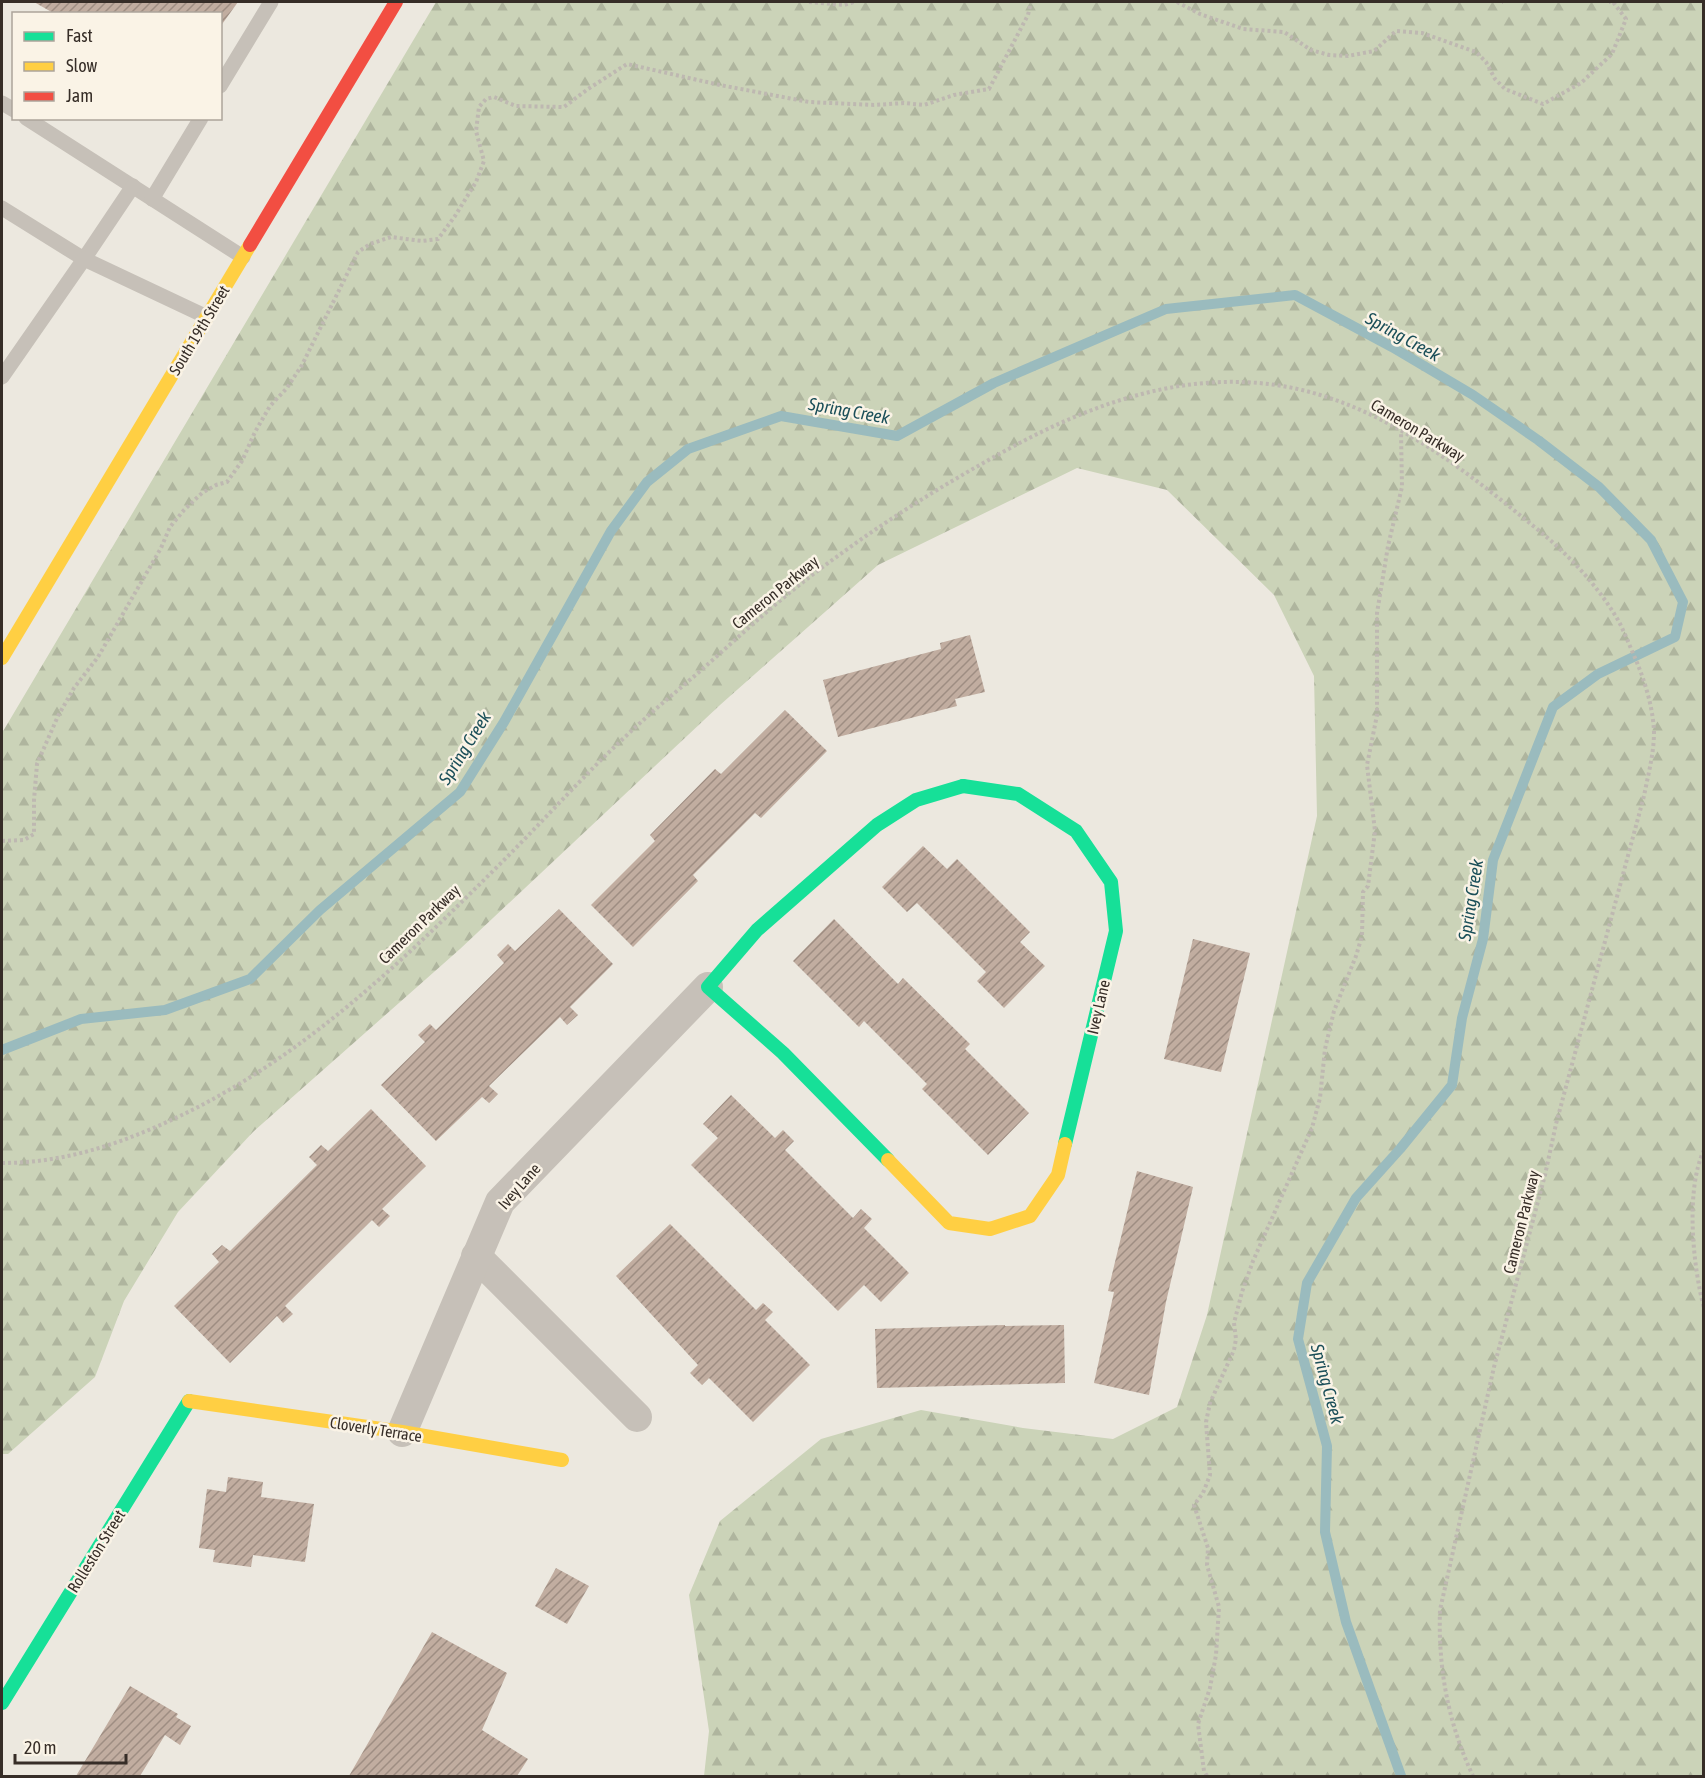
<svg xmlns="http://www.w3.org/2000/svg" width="1705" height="1778" font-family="'Asap Condensed',sans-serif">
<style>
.forest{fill:url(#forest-firs)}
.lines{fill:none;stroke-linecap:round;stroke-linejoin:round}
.stream{stroke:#9abbbe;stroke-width:10}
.building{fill:url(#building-hatch)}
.path{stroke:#beb8b1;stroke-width:4;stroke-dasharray:3 3;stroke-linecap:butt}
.lane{stroke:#c6c0b8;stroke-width:15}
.street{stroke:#c6c0b8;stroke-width:30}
.fast{stroke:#16e098;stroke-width:14}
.slow{stroke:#ffcf43;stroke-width:14}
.jam{stroke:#f24e42;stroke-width:14}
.labels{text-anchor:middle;stroke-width:5;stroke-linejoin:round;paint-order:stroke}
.street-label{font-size:16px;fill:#362d27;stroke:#faf3e6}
.water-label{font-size:18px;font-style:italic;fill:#1b4f59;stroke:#faf3e6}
</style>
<defs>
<pattern id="forest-firs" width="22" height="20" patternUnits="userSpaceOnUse" patternTransform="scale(1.5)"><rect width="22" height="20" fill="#cbd3b8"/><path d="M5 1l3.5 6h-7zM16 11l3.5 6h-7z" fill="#afb59e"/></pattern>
<pattern id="building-hatch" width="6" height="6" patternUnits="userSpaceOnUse" patternTransform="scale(1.5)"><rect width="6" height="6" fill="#c1ada0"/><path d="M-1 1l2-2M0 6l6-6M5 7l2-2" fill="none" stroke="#9e8d82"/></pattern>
</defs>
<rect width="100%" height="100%" fill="#ece8df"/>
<polygon class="forest" points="436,2 1703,2 1703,1776 704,1776 709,1731 689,1595 720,1521 821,1439 921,1410 1023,1428 1113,1439 1177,1407 1207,1315 1317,816 1314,676 1274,595 1167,490 1077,468 878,565 720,705 460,949 253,1132 178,1212 124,1301 95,1377 8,1454 2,1454 2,733"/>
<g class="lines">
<polyline class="stream" points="2,1050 81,1019 165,1010 250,979 320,910 460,792 504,722 611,531 647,482 688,449 781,416 897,436 994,383 1166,309 1295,295 1392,347 1473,395 1538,440 1599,487 1651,540 1683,602 1675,637 1598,674 1553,707 1493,860 1483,939 1462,1018 1452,1085 1400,1149 1356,1198 1307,1283 1298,1339 1327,1446 1325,1532 1346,1622 1401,1776"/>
</g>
<g class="building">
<polygon points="34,2 238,2 220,27 220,14 55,14"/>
<polygon points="970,635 985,692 955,699 957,706 838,737 823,680 941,649 940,643"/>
<polygon points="785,710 827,751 761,818 755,813 693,875 698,881 633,947 591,905 655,841 650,835 715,769 721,774"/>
<polygon points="923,846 947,869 957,859 1030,932 1020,942 1045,966 1004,1008 977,981 986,972 917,903 907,912 882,887"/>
<polygon points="559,909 613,964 570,1007 578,1015 567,1025 560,1017 489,1086 498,1094 489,1103 482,1097 436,1141 381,1085 425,1042 418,1035 430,1024 436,1030 504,963 497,955 508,944 515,951"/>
<polygon points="834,919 898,984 903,978 970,1044 965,1049 1029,1113 988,1155 922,1089 927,1084 864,1021 859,1027 793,961"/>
<polygon points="1193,939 1250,953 1221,1072 1164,1059"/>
<polygon points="731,1095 775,1138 783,1130 794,1141 785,1150 853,1218 861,1209 872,1219 864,1228 909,1273 881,1302 864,1285 838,1311 691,1165 718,1138 703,1124"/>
<polygon points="371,1109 426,1166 382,1209 390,1216 379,1227 372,1220 285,1306 293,1314 283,1323 277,1316 230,1363 174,1306 219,1262 212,1254 222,1245 230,1251 317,1165 309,1157 321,1145 328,1151"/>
<polygon points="1137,1171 1193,1187 1166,1302 1149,1395 1094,1383 1114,1292 1108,1291"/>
<polygon points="670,1224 756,1310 763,1303 773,1312 765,1320 810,1365 753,1422 709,1378 702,1385 690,1373 698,1365 616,1276"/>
<polygon points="1005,1325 1005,1326 1064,1325 1065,1383 877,1388 875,1329"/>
<polygon points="228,1477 263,1482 261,1497 314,1504 305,1562 253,1555 251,1567 213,1562 215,1550 199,1548 207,1489 226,1492"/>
<polygon points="556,1568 589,1586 567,1624 535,1606"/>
<polygon points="432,1632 507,1673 482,1730 528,1759 517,1776 349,1776"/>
<polygon points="130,1686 178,1714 176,1717 191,1726 180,1745 165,1735 140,1776 76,1776"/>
</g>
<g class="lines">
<g class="path">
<polyline points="809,2 844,5 854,2"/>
<polyline points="1177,2 1200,14 1243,29 1284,32 1311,50 1329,55 1348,56 1374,51 1396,31 1422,33 1476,52 1486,62 1495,79 1505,89 1543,104 1581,83 1612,54 1626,19 1613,2 1609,2"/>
<polyline points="1502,2 1503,2"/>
<polyline points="2,841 24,840 34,834 34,800 37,764 58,716 74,688 98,657 161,548 170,527 184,510 202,493 216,485 227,482 242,461 255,432 270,406 287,388 302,365 358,252 370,244 391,237 422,241 438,239 455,216 476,182 484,161 476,131 479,107 486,99 494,97 516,106 564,107 588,89 627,64 720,85 809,102 874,105 904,103 924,105 954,95 989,89 1028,15 1031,2"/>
<path d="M 1704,1150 C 1685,1190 1693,1267 1704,1308"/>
<path d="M 2,1163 C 61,1163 114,1146 167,1122 C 300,1062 403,961 505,859 C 546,818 584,775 626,736 C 652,711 680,689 707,665 C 734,641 760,617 788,594 C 855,540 928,493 1003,452 C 1095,401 1197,365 1302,390 C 1389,411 1464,469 1532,525 C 1566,552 1596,583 1618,620 C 1625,633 1630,647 1636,660 C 1645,682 1653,707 1654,732 C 1654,754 1648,775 1644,796 L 1556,1124 L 1545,1175 L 1494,1367 L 1440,1610 C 1438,1668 1448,1723 1473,1776"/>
<polyline points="1207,1776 1204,1771 1198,1724 1210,1688 1216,1655 1219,1607 1207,1565 1208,1548 1194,1505 1203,1493 1210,1475 1206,1422 1210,1403 1234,1350 1236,1339 1234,1323 1242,1292 1253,1261 1312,1128 1320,1098 1325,1049 1334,1011 1356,956 1362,936 1363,892 1368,886 1375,831 1367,765 1377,715 1377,613 1388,546 1402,487 1401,432"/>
</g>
<g class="lane">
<polyline points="220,86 271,2"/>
<polyline points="2,103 14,110"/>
<polyline points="26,118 243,257"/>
<polyline points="152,199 201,118"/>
<polyline points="2,208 84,259 133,186"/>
<polyline points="2,377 84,259 207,317"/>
</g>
<g class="street">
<polyline points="476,1256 637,1417"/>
<polyline points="402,1432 500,1202 708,987"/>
</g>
<g class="fast">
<polyline points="963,786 1018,794 1076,831 1111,882 1116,931 1065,1144"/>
<polyline points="888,1160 783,1053 708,987 757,930 877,825 916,800 963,786"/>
<polyline points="2,1703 189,1401"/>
</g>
<g class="slow">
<polyline points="2,658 250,245"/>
<polyline points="888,1160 949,1223 990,1229 1030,1216 1058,1175 1065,1144"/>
<polyline points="189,1401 402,1432 562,1460"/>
</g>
<polyline class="jam" points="250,245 396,2"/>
</g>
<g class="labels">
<g class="street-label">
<text transform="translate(199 330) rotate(-59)" y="6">South 19th Street</text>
<text transform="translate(1418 430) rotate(31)" y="6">Cameron Parkway</text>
<text transform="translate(775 592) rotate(-39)" y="6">Cameron Parkway</text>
<text transform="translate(419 924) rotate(-44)" y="6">Cameron Parkway</text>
<text transform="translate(1098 1007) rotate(-77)" y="6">Ivey Lane</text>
<text transform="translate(519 1186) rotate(-49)" y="6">Ivey Lane</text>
<text transform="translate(1521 1222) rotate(-76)" y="6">Cameron Parkway</text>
<text transform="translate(376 1429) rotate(9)" y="6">Cloverly Terrace</text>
<text transform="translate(96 1551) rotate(-58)" y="6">Rolleston Street</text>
</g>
<g class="water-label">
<text transform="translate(1403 337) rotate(29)" y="6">Spring Creek</text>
<text transform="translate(849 411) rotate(10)" y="6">Spring Creek</text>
<text transform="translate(465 748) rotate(-58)" y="6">Spring Creek</text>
<text transform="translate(1471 900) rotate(-81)" y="6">Spring Creek</text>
<text transform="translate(1327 1384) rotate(75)" y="6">Spring Creek</text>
</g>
</g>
<rect width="1705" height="1778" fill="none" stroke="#362d27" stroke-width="6"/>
<rect x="12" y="12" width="210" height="108" fill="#faf3e6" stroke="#aca49a" stroke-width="1.5"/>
<rect x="24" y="32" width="30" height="9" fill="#16e098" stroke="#aca49a" stroke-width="1.5"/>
<text x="66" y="42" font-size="18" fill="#362d27">Fast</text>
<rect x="24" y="62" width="30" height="9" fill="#ffcf43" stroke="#aca49a" stroke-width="1.5"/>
<text x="66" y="72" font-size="18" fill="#362d27">Slow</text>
<rect x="24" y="92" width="30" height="9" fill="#f24e42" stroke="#aca49a" stroke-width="1.5"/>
<text x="66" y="102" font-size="18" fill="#362d27">Jam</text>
<path d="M15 1754v9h111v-9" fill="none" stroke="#362d27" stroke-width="3"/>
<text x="24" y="1754" font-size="18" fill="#362d27" stroke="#faf3e6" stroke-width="4.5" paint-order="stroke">20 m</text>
</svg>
